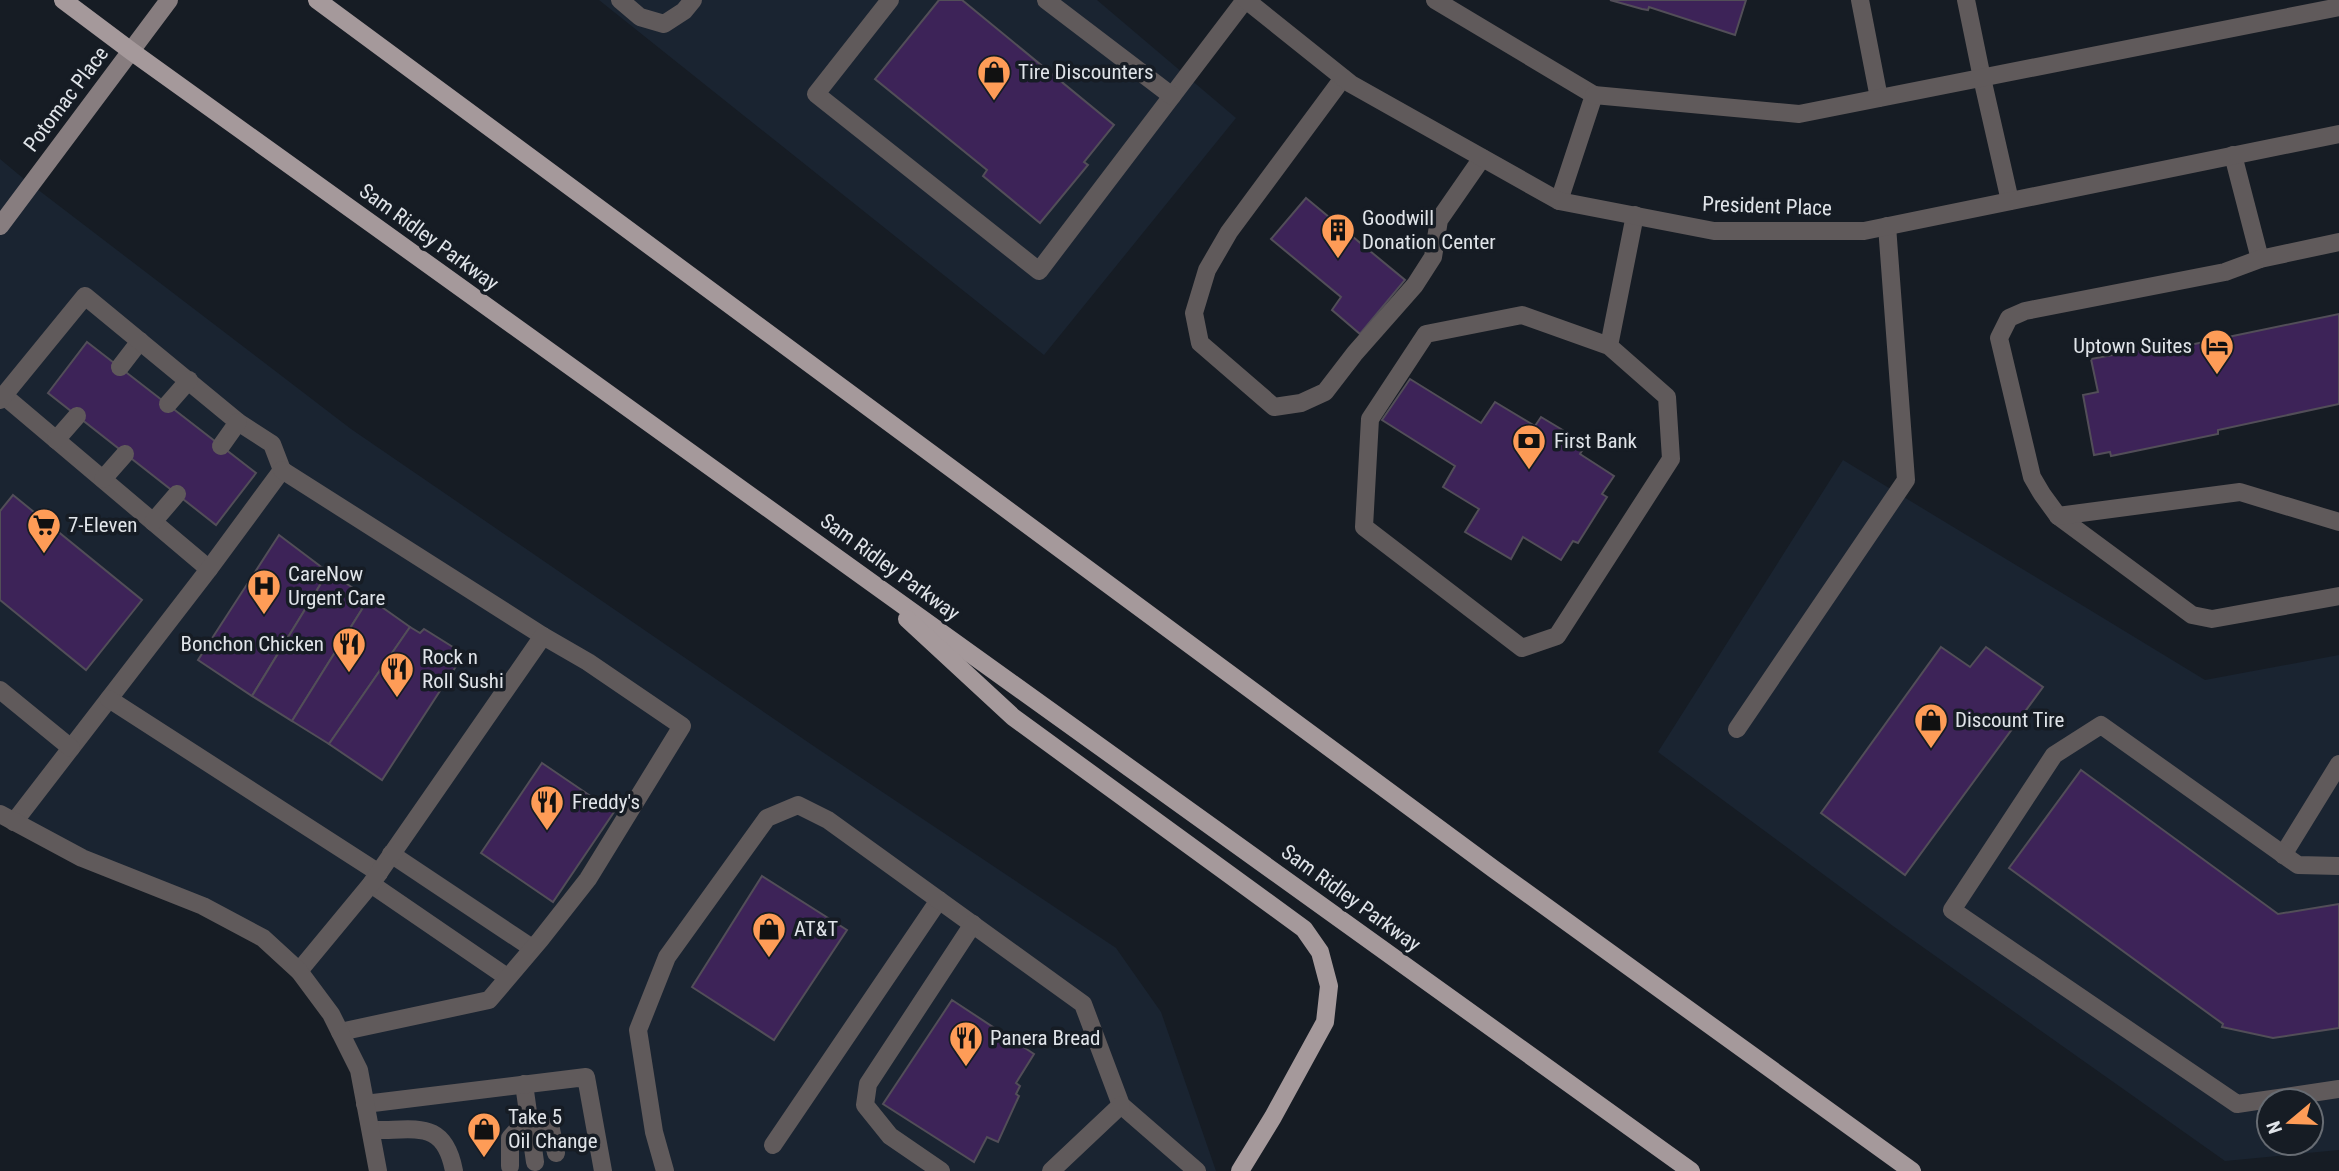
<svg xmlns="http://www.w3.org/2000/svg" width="2339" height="1171" font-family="'Roboto Condensed',sans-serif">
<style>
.built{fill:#1a2431;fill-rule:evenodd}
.building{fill:#3d2358;stroke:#524e58;stroke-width:2}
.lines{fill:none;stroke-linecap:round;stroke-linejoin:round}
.lane{stroke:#605a5b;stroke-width:18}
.street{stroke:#605a5b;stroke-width:18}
.secondary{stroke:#877d7f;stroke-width:18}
.primary{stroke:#a5999b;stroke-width:18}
.labels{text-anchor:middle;stroke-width:7;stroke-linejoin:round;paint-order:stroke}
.poi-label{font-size:21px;fill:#e0e4e9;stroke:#161c24;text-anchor:start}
.street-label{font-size:21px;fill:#e0e4e9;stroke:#161c24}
</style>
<rect width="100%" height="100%" fill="#161c24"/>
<g class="built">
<polygon points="599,0 1097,0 1236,118 1044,355"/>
<polygon points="0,159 24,179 351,429 818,749 1116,948 1161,1012 1216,1171 378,1171 340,1032 263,938 0,814"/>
<path d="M 1843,460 L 2205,680 L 2339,655 L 2339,1150 L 2225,1161 L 1893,926 L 1658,752 ZM 2269,1101 L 2311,1101 L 2311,1143 L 2269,1143 Z"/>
</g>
<g class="building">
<polygon points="939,0 962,0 1114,125 1084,162 1088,165 1040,223 983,176 987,170 875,79"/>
<polygon points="1610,0 1746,0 1735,35 1649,7 1648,10 1642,9"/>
<polygon points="1306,198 1405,280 1360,334 1332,310 1341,297 1271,239"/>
<polygon points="2339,314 2339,404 2218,430 2218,434 2111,456 2110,452 2094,455 2083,395 2098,392 2091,359 2150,348 2151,353"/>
<polygon points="87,342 256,473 216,525 48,393"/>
<polygon points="1410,379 1481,423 1495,402 1535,426 1541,417 1586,444 1580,454 1614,476 1602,494 1607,497 1578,543 1573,541 1561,560 1523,537 1511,559 1465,532 1479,509 1443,487 1455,466 1382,420"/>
<polygon points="13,495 142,600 86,670 0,600 0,511"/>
<polygon points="279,535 328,572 252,696 198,660"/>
<polygon points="328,572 369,598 292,721 252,696"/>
<polygon points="369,598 410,627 329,744 292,721"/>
<polygon points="410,627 420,633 424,629 464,654 382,780 329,744"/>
<polygon points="1941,647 1970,667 1986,647 2043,687 1905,875 1821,813"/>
<polygon points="542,763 614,812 553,902 481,853"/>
<polygon points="2081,770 2278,914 2339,904 2339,1028 2273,1038 2222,1027 2223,1024 2009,868"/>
<polygon points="762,876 847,930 774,1040 692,987"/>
<polygon points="952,1000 1034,1054 1016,1083 1020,1086 1016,1094 1019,1096 998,1142 987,1137 974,1162 883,1104"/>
</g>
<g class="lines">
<g class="lane">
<polyline points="620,0 640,17 664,24 684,11 693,0"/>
<polyline points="890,0 816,94 1039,271 1245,0"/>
<polyline points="1046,0 1172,96"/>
<polyline points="1435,0 1594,95 1559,201"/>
<polyline points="1860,0 1879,98"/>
<polyline points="1966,0 1982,78 2010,201"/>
<polyline points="1343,78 1229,232 1207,270 1194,313 1200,343 1274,407 1301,403 1325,392 1355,353 1415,285 1433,257 1439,220 1482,158"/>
<polyline points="1594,95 1799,114 2339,7"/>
<polyline points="2233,155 2260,259"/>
<polyline points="2339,242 2260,259 2225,272 2025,311 2009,318 1999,338 2032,477 2042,494 2058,516 2192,615 2212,619 2339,596"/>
<polyline points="1609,346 1522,315 1426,334 1370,419 1364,527 1522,648 1557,636 1671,459 1667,397 1609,346 1635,215"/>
<polyline points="120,367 140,341"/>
<polyline points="3,395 209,569"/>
<polyline points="0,400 85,296 238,422 272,444 282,470 209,569 14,822"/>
<polyline points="168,404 189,380"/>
<polyline points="56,440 77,416"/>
<polyline points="221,446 238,422"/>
<polyline points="282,470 543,636"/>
<polyline points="103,479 125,454"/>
<polyline points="2058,516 2240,492 2339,522"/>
<polyline points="153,522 177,494"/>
<polyline points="0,690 71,748"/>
<polyline points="109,699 379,873"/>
<polyline points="1737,729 1906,480 1887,226"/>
<polyline points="391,854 532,948"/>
<polyline points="2283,855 2339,764"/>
<polyline points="2339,866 2298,865 2101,725 2054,755 1952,910 2237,1104 2339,1089"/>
<polyline points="371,884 507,977"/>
<polyline points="299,971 371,884 543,636 588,662 682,726 588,879 540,940 489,1000 340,1032"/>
<polyline points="524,1084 535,1162"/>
<polyline points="365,1104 586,1077 603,1171"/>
<path d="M 371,1130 C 415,1131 444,1118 454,1171"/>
<polyline points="773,1145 939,900"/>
<polyline points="510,1166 510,1138 529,1117 551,1129 556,1153"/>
<polyline points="665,1171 654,1132 638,1030 667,957 767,818 798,805 828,820 1083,1004 1121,1105 1197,1171"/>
<polyline points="941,1171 890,1136 865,1105 868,1084 973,924"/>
<polyline points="1051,1171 1121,1105"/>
</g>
<g class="street">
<polyline points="1246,0 1351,84 1559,201 1714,231 1864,231 2339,134"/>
<polyline points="0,814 82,858 203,906 263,938 299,971 331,1014 359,1070 378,1171"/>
</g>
<polyline class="secondary" points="0,226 169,0"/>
<g class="primary">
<polyline points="63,0 131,51 1691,1171"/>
<polyline points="317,0 1495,870 1912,1171"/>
<polyline points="907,619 1013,717 1304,929 1320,952 1329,986 1325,1022 1273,1117 1240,1171"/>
</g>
</g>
<defs>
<g id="shop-pin" transform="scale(1.75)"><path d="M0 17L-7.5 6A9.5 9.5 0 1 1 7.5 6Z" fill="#fe9c57" stroke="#161c24"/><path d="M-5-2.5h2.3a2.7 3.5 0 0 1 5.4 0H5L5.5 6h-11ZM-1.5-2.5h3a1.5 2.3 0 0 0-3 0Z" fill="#111"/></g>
<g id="building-pin" transform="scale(1.75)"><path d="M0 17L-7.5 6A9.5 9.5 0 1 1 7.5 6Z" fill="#fe9c57" stroke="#161c24"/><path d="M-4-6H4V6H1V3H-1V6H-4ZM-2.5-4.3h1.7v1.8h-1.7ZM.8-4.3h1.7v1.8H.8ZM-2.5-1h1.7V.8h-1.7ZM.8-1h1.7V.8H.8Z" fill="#111"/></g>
<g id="hotel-pin" transform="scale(1.75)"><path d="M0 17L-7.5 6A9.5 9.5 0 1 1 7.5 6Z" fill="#fe9c57" stroke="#161c24"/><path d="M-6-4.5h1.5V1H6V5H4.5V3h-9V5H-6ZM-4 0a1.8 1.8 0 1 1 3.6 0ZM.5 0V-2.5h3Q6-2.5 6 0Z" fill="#111"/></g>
<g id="bank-pin" transform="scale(1.75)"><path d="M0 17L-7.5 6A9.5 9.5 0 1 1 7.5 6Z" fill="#fe9c57" stroke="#161c24"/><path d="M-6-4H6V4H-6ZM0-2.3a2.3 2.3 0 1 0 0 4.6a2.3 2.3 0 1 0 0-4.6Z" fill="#111"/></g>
<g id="supermarket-pin" transform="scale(1.75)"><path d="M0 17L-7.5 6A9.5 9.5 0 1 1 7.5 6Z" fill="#fe9c57" stroke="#161c24"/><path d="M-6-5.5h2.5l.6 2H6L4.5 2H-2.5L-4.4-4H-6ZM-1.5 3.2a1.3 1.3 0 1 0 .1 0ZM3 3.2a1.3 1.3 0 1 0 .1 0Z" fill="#111"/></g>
<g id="hospital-pin" transform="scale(1.75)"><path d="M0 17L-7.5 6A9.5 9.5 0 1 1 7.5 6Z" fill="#fe9c57" stroke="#161c24"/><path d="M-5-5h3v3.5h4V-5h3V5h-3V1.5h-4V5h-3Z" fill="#111"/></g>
<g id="restaurant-pin" transform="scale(1.75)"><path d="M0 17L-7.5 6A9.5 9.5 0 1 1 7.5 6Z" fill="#fe9c57" stroke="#161c24"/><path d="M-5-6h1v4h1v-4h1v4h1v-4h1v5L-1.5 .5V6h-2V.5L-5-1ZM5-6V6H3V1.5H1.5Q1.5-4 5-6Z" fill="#111"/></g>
</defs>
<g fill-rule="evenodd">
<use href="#shop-pin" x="994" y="72"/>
<use href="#building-pin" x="1338" y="230"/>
<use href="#hotel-pin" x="2217" y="346"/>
<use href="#bank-pin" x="1529" y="441"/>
<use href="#supermarket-pin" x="44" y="525"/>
<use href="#hospital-pin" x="264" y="586"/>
<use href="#restaurant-pin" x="349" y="644"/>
<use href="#restaurant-pin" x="397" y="669"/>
<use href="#shop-pin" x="1931" y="720"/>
<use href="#restaurant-pin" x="547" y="802"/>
<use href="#shop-pin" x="769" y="929"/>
<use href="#restaurant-pin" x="966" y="1038"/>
<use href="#shop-pin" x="484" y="1129"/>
</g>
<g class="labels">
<g class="poi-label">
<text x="1018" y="79">Tire Discounters</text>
<text x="1362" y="225">Goodwill<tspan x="1362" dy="24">Donation Center</tspan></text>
<text x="2192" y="353" text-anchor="end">Uptown Suites</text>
<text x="1554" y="448">First Bank</text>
<text x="68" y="532">7-Eleven</text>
<text x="288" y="581">CareNow<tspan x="288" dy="24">Urgent Care</tspan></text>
<text x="324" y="651" text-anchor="end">Bonchon Chicken</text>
<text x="422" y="664">Rock n<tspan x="422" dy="24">Roll Sushi</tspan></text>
<text x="1955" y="727">Discount Tire</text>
<text x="572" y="809">Freddy's</text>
<text x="794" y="936">AT&amp;T</text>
<text x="990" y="1045">Panera Bread</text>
<text x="508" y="1124">Take 5<tspan x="508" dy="24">Oil Change</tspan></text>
</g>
<g class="street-label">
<text transform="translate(66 99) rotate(-53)" y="7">Potomac Place</text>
<text transform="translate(1767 206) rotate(2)" y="7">President Place</text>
<text transform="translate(429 237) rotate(36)" y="7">Sam Ridley Parkway</text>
<text transform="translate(890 567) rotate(36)" y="7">Sam Ridley Parkway</text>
<text transform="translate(1351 898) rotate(36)" y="7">Sam Ridley Parkway</text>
</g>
</g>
<g transform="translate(2290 1122) rotate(251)"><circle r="33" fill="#161c24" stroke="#676c73" stroke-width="2"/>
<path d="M0-5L12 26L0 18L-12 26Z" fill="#fe9c57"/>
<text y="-10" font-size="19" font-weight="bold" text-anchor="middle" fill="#e0e4e9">N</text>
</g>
</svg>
